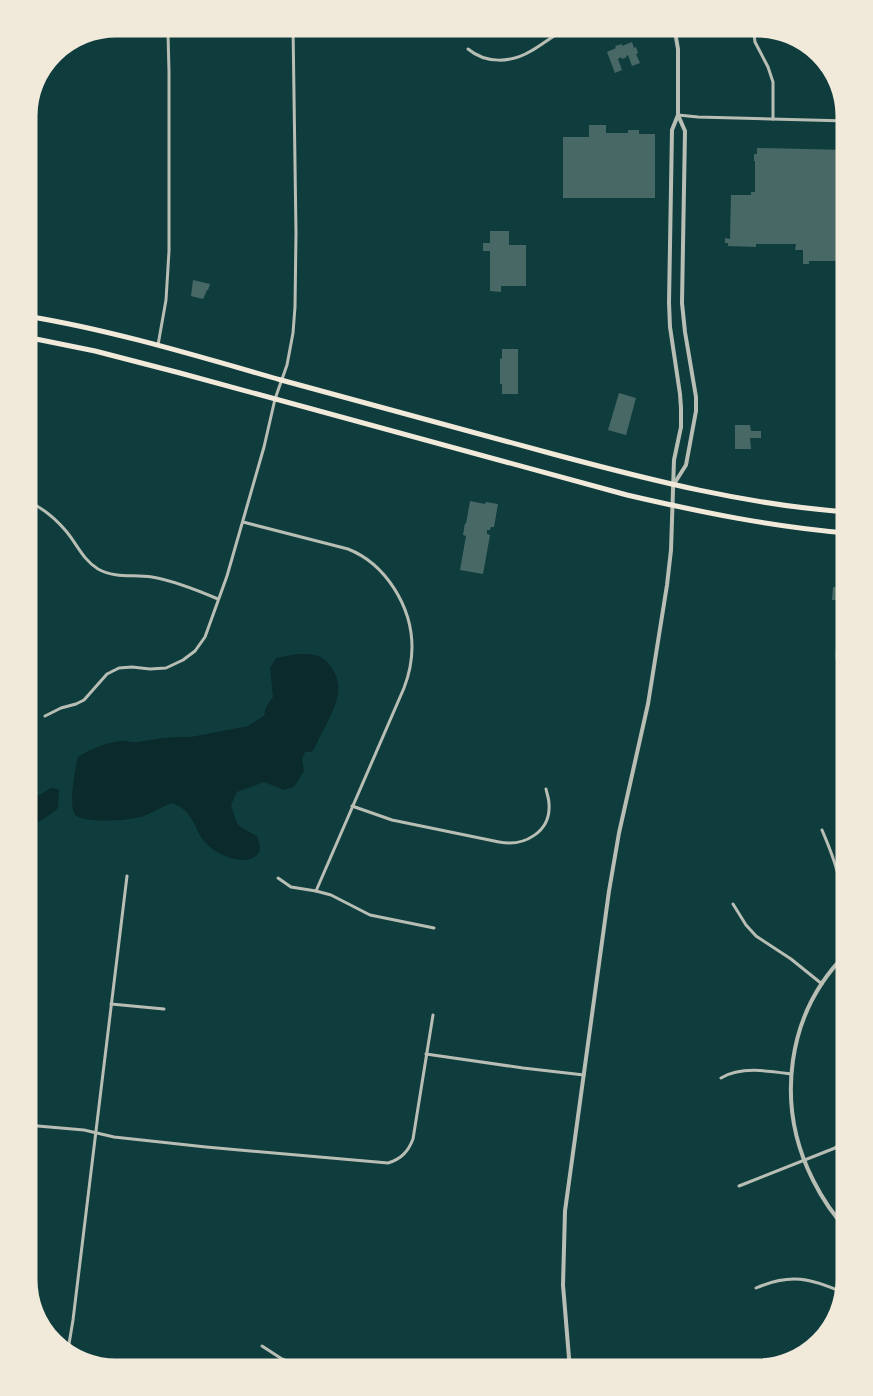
<svg xmlns="http://www.w3.org/2000/svg" width="873" height="1396" font-family="Mulish,sans-serif">
<style>
.water{fill:#0a2a2b}
.building{fill:#486865}
.lines{fill:none;stroke-linecap:round;stroke-linejoin:round}
.minor{stroke:#b8beb3;stroke-width:3}
.tertiary{stroke:#b8beb3;stroke-width:4}
.primary{stroke:#f1e9da;stroke-width:5}
.rim{fill:none;stroke:#f1e9da;stroke-width:3}
</style>
<rect width="100%" height="100%" fill="#0f3d3e"/>
<g class="water">
<path d="M 297,654 C 315,654 323,654 333,670 C 345,689 334,709 325,727 C 320,735 317,744 312,752 L 305,752 L 302,759 L 304,771 L 294,787 L 284,790 L 264,782 L 237,792 L 231,805 C 238,828 236,825 257,836 C 259,843 262,848 258,854 C 254,859 247,860 241,860 C 226,858 209,850 201,837 C 193,822 189,808 171,803 C 161,807 151,814 141,817 C 130,820 79,825 74,813 C 69,802 75,769 78,757 C 90,749 109,741 124,741 C 129,741 133,743 138,742 C 156,739 173,736 191,737 L 248,726 L 264,716 L 266,707 L 273,697 L 270,668 L 276,658 Z"/>
<polygon points="51,788 59,789 58,808 51,814 26,830 26,803"/>
</g>
<g class="building">
<polygon points="632,42 634,48 636,47 638,53 636,54 640,63 632,66 628,55 626,56 627,57 622,59 621,57 618,59 622,70 615,73 607,52 616,48 615,46 622,44 622,46"/>
<polygon points="589,125 606,125 606,133 628,133 628,130 639,130 639,134 655,134 655,198 563,198 563,137 589,137"/>
<polygon points="757,148 847,150 847,263 840,263 840,261 809,261 809,264 803,264 803,250 795,250 796,244 756,244 756,247 728,246 728,243 725,243 725,238 730,239 731,195 751,195 751,192 755,192 755,161 754,161 754,154 757,154"/>
<polygon points="490,231 509,231 509,245 526,245 526,286 501,286 501,292 490,291 490,251 483,251 483,243 490,243"/>
<polygon points="193,280 210,284 208,290 207,290 203,299 191,296"/>
<polygon points="502,349 518,349 518,394 502,394 502,384 500,384 500,358 502,359"/>
<polygon points="619,393 636,398 626,435 608,430"/>
<polygon points="735,425 750,425 751,431 761,431 761,438 750,438 751,449 735,449"/>
<polygon points="470,501 485,504 486,502 498,504 494,527 491,527 490,530 487,530 487,534 490,535 483,574 460,570 466,536 463,535 465,523 466,524"/>
<polygon points="843,586 847,586 847,660 835,659 837,634 843,635 843,633 837,632 839,607 842,608 843,600 832,600 833,587 843,588"/>
</g>
<g class="lines">
<g class="minor">
<polyline points="753,26 755,42 768,67 773,82 773,119"/>
<path d="M 468,49 C 486,64 511,63 531,51 C 545,43 557,32 572,26"/>
<polyline points="678,115 698,117 847,121"/>
<polyline points="158,345 166,300 169,251 169,72 168,33 166,26"/>
<path d="M 26,500 C 41,507 55,518 66,531 C 77,544 83,560 98,569 C 116,579 134,574 152,577 C 175,581 197,590 218,599"/>
<path d="M 243,522 L 348,549 C 386,564 412,607 412,647 C 412,661 409,675 404,688 L 316,891"/>
<polyline points="45,716 61,708 76,704 84,700 107,674 119,668 132,667 150,669 166,668 183,660 195,651 205,637 227,576 264,447 275,399 287,365 293,333 295,307 296,233 293,26"/>
<path d="M 352,806 L 392,820 L 499,842 C 524,847 551,832 549,804 C 549,799 547,794 546,789"/>
<path d="M 822,830 C 829,847 836,862 839,880 C 842,894 842,908 847,921"/>
<polyline points="278,878 291,887 316,891 331,895 370,915 434,928"/>
<polyline points="733,904 746,925 756,936 791,959 822,984"/>
<polyline points="111,1004 164,1009"/>
<polyline points="426,1054 523,1068 584,1075"/>
<path d="M 721,1078 C 741,1066 770,1071 791,1074"/>
<path d="M 26,1125 L 84,1130 L 114,1137 L 206,1147 L 388,1163 C 401,1159 408,1152 413,1139 L 433,1015"/>
<polyline points="739,1186 835,1148 847,1138"/>
<path d="M 756,1288 C 790,1273 811,1278 844,1293"/>
<polyline points="262,1346 282,1359 310,1370"/>
<polyline points="67,1356 73,1320 127,876"/>
</g>
<g class="tertiary">
<polyline points="674,484 686,465 696,411 696,397 685,332 682,303 685,131 678,115"/>
<path d="M 847,1229 C 833,1215 822,1198 813,1180 C 775,1105 786,1013 847,953"/>
<polyline points="570,1370 563,1285 565,1211 609,891 619,833 648,704 667,585 671,550 674,460 681,427 681,408 680,394 670,327 669,303 672,130 678,115 678,49 674,26"/>
</g>
<g class="primary">
<path d="M 26,316 C 112,330 197,356 281,380 C 372,405 463,430 553,454 C 650,480 748,505 847,512"/>
<path d="M 26,337 L 95,351 L 180,373 L 627,495 C 700,512 773,527 847,533"/>
</g>
</g>
<path d="M0 0H873V1396H0ZM116 36H757A80 80 0 0 1 837 116V1280A80 80 0 0 1 757 1360H116A80 80 0 0 1 36 1280V116A80 80 0 0 1 116 36Z" fill="#f1e9da" fill-rule="evenodd"/>
<path class="rim" d="M116 36H757A80 80 0 0 1 837 116V1280A80 80 0 0 1 757 1360H116A80 80 0 0 1 36 1280V116A80 80 0 0 1 116 36Z"/>
</svg>
